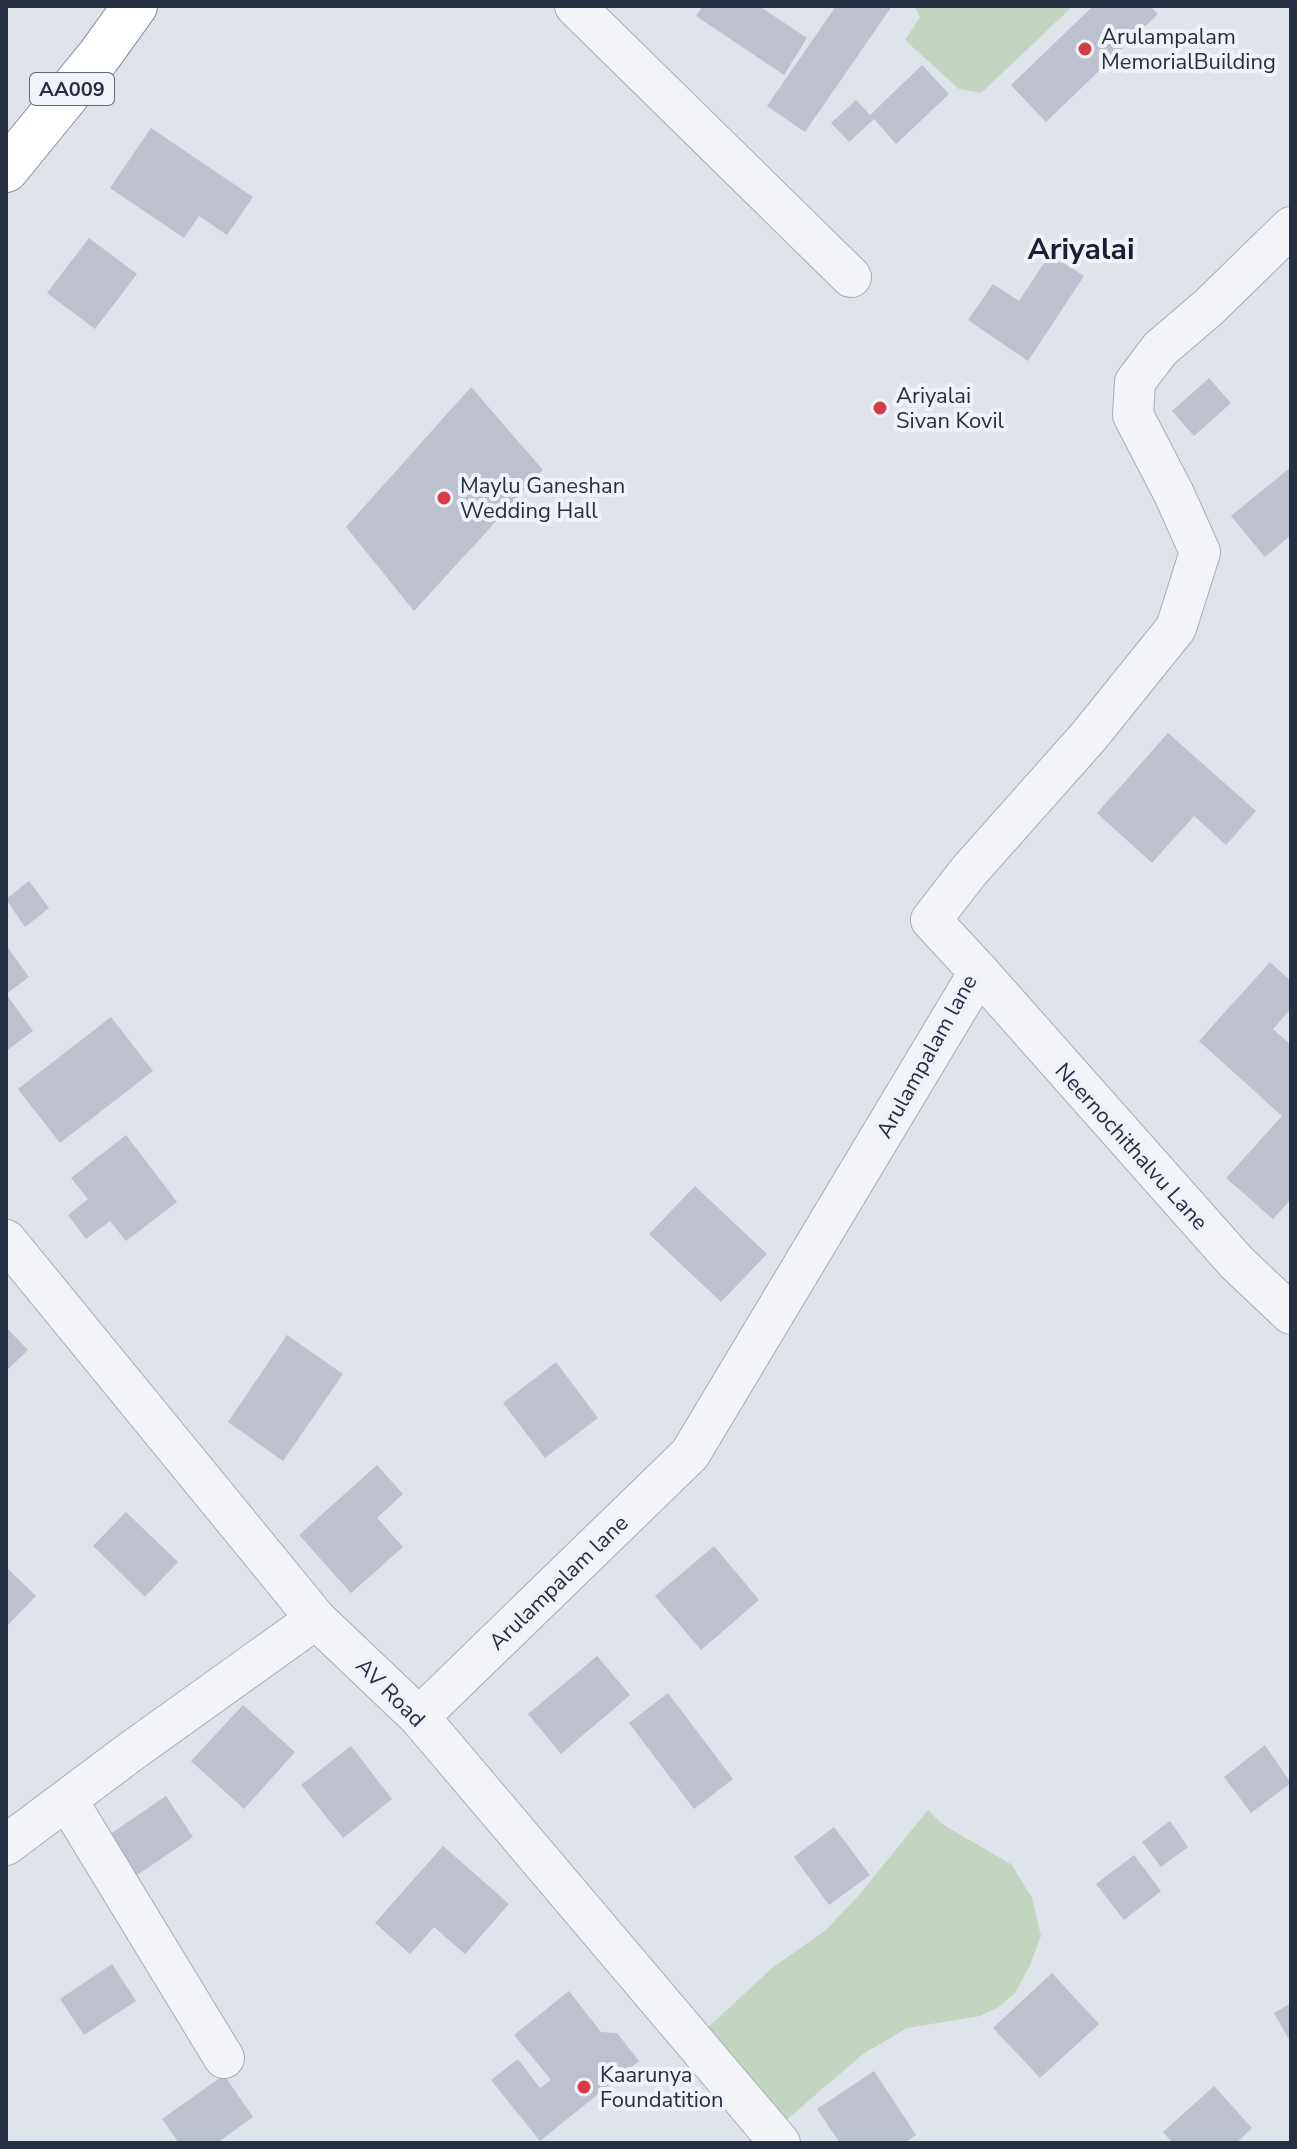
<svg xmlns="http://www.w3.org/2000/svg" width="1297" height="2149" font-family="'Nunito Sans',sans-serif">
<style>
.green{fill:#c3d4c0}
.building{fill:#bcc1cd}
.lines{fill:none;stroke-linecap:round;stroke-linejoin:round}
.minor-casing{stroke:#a8adb8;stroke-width:42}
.highway-casing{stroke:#868ea1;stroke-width:46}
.minor{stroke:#f3f4f8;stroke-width:40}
.highway{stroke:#fff;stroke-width:44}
.poi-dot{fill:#d73c46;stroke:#eff2f7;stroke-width:3}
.labels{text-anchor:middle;stroke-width:8;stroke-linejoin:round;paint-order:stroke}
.shield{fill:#eff2f7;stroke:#636a78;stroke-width:2}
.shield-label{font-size:20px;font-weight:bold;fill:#272f42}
.poi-label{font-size:22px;fill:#272f42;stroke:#eff2f7;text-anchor:start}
.street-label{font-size:22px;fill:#272f42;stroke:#eff2f7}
.district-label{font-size:30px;font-weight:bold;fill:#192033;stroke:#eff2f7}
</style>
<rect width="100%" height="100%" fill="#dfe3ea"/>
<g class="green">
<polygon points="914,6 1073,6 981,93 959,89 905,40 920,17"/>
<polygon points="928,1810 942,1824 1012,1865 1032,1898 1041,1936 1030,1965 1015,1993 999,2007 980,2016 907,2028 863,2054 771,2133 693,2041 772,1968 826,1930 859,1895"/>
</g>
<g class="building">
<polygon points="703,6 759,6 807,38 784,75 696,16"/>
<polygon points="829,6 892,6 805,132 767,106 834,9"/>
<polygon points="1093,6 1150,6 1158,14 1046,122 1011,85"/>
<polygon points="922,65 949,94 896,144 874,119 849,142 831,123 856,100 870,115"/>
<polygon points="151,128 253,197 227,235 199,216 184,238 110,188"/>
<polygon points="89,238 137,274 95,329 47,293"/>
<polygon points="1050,254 1084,276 1028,361 968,320 993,284 1019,301"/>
<polygon points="1209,378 1231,403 1194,436 1172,411"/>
<polygon points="471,387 543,470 414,611 346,527"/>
<polygon points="1291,467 1291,535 1265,557 1231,516"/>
<polygon points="1168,733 1256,811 1226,845 1194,816 1152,863 1097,813"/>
<polygon points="29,881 49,908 25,927 6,899"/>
<polygon points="8,948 29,977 6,994 33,1031 6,1051 6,949"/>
<polygon points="1270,962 1291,981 1291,1009 1273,1029 1291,1045 1291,1199 1273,1219 1226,1178 1282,1116 1199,1041"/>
<polygon points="111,1017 153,1071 60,1143 18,1089"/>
<polygon points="126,1135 177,1202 126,1241 110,1221 86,1239 68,1215 88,1199 71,1178"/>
<polygon points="695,1186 767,1254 721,1302 649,1234"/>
<polygon points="6,1327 28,1350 6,1371"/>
<polygon points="287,1335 343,1374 283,1461 228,1422"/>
<polygon points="556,1362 598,1418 545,1458 503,1403"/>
<polygon points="377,1465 403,1494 377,1518 403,1547 351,1593 299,1535"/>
<polygon points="126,1512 178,1562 145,1597 93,1546"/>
<polygon points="714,1546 759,1600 701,1650 655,1596"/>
<polygon points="6,1567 36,1596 6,1627"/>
<polygon points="597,1656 630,1695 561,1754 528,1714"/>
<polygon points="668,1693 733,1779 694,1809 629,1723"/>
<polygon points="243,1705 295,1752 244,1809 191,1761"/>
<polygon points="1265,1745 1291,1783 1251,1813 1224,1777"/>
<polygon points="351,1746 392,1799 343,1838 301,1785"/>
<polygon points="166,1796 193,1837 127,1882 100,1841"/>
<polygon points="1170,1821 1188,1847 1161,1867 1142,1842"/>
<polygon points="834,1827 870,1875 829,1905 794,1857"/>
<polygon points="443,1846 509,1904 465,1954 434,1927 410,1954 375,1923"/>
<polygon points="1134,1855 1161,1891 1124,1920 1096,1884"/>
<polygon points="112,1964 136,2001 84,2035 60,1999"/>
<polygon points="1052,1973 1099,2024 1040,2078 993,2028"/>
<polygon points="569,1991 601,2032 617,2033 639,2061 540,2141 491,2080 518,2059 540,2088 551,2080 514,2035"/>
<polygon points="1291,2003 1291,2043 1274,2013"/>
<polygon points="874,2071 916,2135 904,2143 840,2143 817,2109"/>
<polygon points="224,2075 253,2117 217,2143 179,2143 162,2119"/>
<polygon points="1214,2086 1252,2128 1236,2143 1173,2143 1163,2132"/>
</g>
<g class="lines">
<g class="minor-casing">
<g id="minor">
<polyline points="575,6 851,277"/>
<polyline points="979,972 1237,1263 1291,1314"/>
<polyline points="6,1240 316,1619 419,1717 780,2143"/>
<polyline points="419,1717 690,1454 979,972 931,920 969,871 1089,736 1176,628 1200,552 1174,494 1133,415 1135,382 1160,349 1209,307 1291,227"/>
<polyline points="67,1800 224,2058"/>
<polyline points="6,1845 133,1750 316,1619"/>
</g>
</g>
<g class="highway-casing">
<polyline id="highway" points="6,170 99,56 135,6"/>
</g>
<use href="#minor" class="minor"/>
<use href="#highway" class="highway"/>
</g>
<g class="poi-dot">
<circle cx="1085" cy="49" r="8"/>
<circle cx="880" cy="408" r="8"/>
<circle cx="444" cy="498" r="8"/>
<circle cx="584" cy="2087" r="8"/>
</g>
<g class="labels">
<rect class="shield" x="30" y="73" width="84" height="32" rx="6"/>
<g class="shield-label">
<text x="72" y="96">AA009</text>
</g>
<g class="poi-label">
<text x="1101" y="44">Arulampalam<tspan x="1101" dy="25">MemorialBuilding</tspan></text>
<text x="896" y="403">Ariyalai<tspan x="896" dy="25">Sivan Kovil</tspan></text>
<text x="460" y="493">Maylu Ganeshan<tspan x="460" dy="25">Wedding Hall</tspan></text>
<text x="600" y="2082">Kaarunya<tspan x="600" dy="25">Foundatition</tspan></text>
</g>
<g class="street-label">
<text transform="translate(926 1056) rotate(-61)" y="8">Arulampalam lane</text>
<text transform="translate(1132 1146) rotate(48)" y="8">Neernochithalvu Lane</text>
<text transform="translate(558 1582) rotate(-44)" y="8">Arulampalam lane</text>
<text transform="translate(391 1692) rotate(45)" y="8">AV Road</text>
</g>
<g class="district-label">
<text x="1081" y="259">Ariyalai</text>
</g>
</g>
<rect width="1297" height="2149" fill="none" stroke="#272f42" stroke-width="16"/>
</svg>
